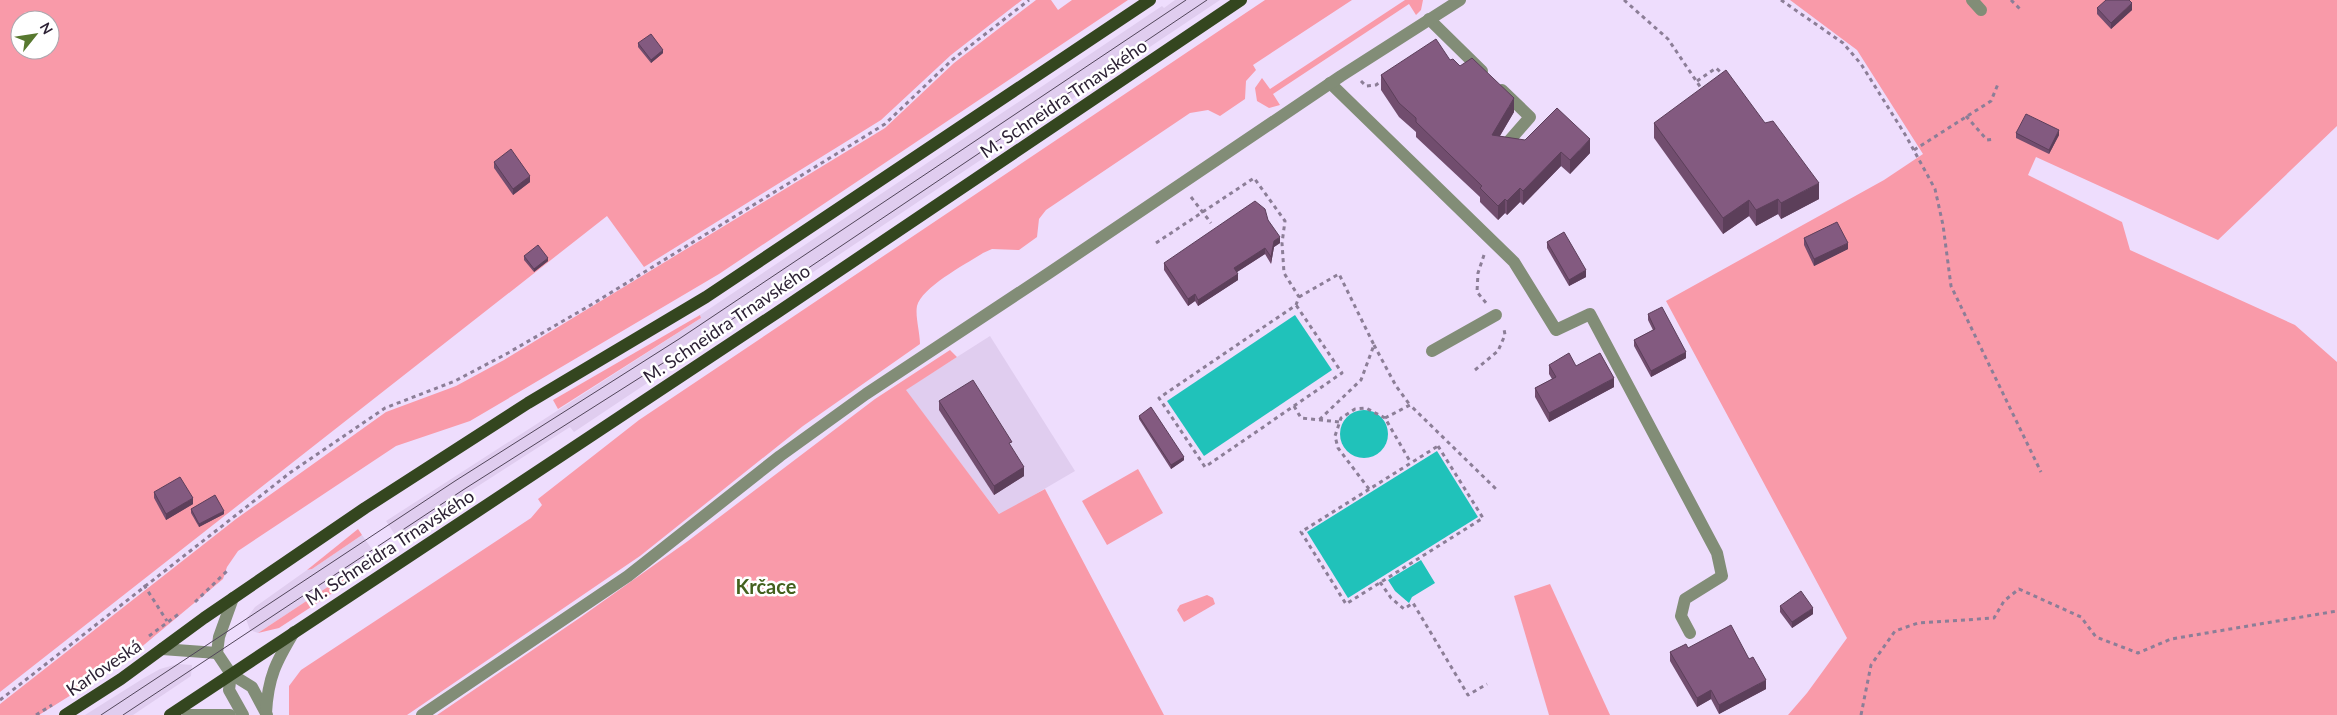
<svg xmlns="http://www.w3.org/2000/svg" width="2337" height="715" font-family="Lato,sans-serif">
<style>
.built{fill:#e0cdef}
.green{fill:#f99aa9;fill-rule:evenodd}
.water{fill:#20c2ba}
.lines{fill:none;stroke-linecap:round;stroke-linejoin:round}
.path{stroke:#8c7e97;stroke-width:3;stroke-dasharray:4 4;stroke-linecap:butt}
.minor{stroke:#828d77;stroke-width:12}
.major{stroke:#34461f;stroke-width:12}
.tram{stroke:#51455a;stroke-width:1}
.wall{fill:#714d6e}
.shaded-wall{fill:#5c3f5a}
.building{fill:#835a80;stroke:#5c3f5a}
.labels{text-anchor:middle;stroke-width:5;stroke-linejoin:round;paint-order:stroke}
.street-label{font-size:18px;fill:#2d2235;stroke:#fff}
.quarter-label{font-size:20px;font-weight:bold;fill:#44611e;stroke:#fff}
</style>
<rect width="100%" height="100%" fill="#eeddfd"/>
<g class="built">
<polygon points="1175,0 1220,0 574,432 570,427 397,538 386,521 701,318 700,315 1162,6 1164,8"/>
<polygon points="990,336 1075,471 1000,515 905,390"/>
<polygon points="362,535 376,555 258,633 250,630 246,619 255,607 307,570 312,569"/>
<polygon points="178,664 192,665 191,676 133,715 85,715 144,678 160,669"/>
</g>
<g class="green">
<path d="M 0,0 L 1022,0 L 951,55 L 881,120 L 644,267 L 607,216 L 0,692 ZM 20,20 L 50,20 L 50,50 L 20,50 Z"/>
<polygon points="1036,0 1051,0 1058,10 1072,0 1128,0 719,274 470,421 396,446 238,551 227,567 223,579 121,664 39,715 0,715 0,704 236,519 386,412 456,386 504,360 885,128 954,63"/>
<path d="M 1265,0 L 1352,0 L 1253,65 L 1256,70 L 1246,81 L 1245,99 L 1220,116 L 1208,110 L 1190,113 L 1046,210 L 1039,219 L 1037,237 L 1019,250 L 992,249 L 983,253 C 966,264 922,287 917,306 C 915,316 920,333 920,344 L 803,426 L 640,556 L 407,715 L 289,715 L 289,686 L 301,670 L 531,518 L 542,505 L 538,499 L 639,420 Z"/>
<polygon points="1405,0 1423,0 1421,10 1416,15 1409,4 1273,94 1280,105 1269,108 1257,101 1255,88 1262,78 1270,89"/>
<polygon points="1790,0 2337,0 2337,126 2218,240 2036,157 2028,175 2122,222 2130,250 2295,325 2337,362 2337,715 1788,715 1807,693 1847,638 1666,301 1884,180 1923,154 1857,50"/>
<polygon points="700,315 701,318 558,409 553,400"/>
<polygon points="950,350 957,357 906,390 999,514 1045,489 1164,715 437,715 581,617 688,541 875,399"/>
<polygon points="1138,469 1163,513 1107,545 1082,501"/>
<polygon points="358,529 362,535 312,569 307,570"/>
<polygon points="376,555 380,562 279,628 258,633"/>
<polygon points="1550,584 1610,715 1549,715 1514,596"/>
<polygon points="1207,595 1213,598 1215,604 1184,622 1177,610 1180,605"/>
</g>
<g class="water">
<polygon points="1295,315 1332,370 1204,456 1167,401"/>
<circle cx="1364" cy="434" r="24"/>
<polygon points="1437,451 1478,517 1348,598 1307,532"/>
<polygon points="1421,560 1435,583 1412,597 1409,603 1395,591 1388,580"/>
</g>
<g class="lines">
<g class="path">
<polyline points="1624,0 1668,39 1703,91"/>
<polyline points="1781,0 1843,43 1861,64 1906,136 1935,189 1943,225 1951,286 2041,472"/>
<polyline points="2011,0 2020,9"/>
<polyline points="1361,81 1366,86 1376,85 1383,80"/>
<polyline points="1697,81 1716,68 1724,75"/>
<polyline points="1966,116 1987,140 1995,139"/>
<polyline points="1914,150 1991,101 1998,84"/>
<polyline points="1191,197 1211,223"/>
<polyline points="1156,243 1254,178 1285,221 1282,243 1284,273 1299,297 1296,305 1159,398 1205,467 1342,373 1296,305"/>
<polyline points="1484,255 1478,273 1477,292 1487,304"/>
<polyline points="1299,297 1339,274 1374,345 1361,380 1319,420"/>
<polyline points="1374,345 1396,386 1410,405"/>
<polyline points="1475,370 1498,351 1505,335 1504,329"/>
<polyline points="1294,406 1301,418 1340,422"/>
<polyline points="1385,418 1410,405 1496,489"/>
<polygon points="1438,446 1483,518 1346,604 1301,532"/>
<polyline points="1369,489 1338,448 1335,436 1341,418 1355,409 1366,408 1385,418 1411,463"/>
<polyline points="1380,582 1391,598 1404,609 1413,603 1468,695 1487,684"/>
<polyline points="144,585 167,621"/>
<polyline points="195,602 227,571"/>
<polyline points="149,636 180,613"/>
<polyline points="0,700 291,472 385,408 455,381 508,353 594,303 885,124 952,60 1029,0"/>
<polyline points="36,715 52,705"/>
<polyline points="1861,715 1871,665 1895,631 1918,623 1994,618 2004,601 2019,589 2081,617 2096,637 2138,653 2171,639 2337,611"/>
</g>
<g class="minor">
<polyline points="1972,0 1981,10"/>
<polyline points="1429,19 1482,71"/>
<polyline points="1330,83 1514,262 1556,330 1590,314 1717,553 1722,576 1685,599 1681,616 1690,633"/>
<polyline points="1502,90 1530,117 1509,141"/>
<polyline points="1432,351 1496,315"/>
<polyline points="233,598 219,637 217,653 231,674 252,687 267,715"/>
<polyline points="162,649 217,653"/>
<polyline points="231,674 229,690 243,715"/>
<path d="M 266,713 C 268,677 276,662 294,632"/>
<polyline points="188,715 230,715"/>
<polyline points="422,715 628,576 780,456 866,394 1049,273 1341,76 1460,0"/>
</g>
<g class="major">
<polyline points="65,715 121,679 204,618 365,508 528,403 706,297 1150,0"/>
<polyline points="170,715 778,312 1241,0"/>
</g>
<g class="tram">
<polyline points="101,715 455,481 679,339 1186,0"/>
<polyline points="123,715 466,488 734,318 1207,0"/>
</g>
</g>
<g class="wall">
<polygon points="2097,8 2132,10 2111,29 2097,14"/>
<polygon points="638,43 663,53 651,63 638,47"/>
<polygon points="1450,60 1514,112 1500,136 1590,153 1570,174 1561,166 1523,205 1520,202 1507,215 1505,213 1498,220 1480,202 1480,197 1416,137 1416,132 1399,117 1381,90 1381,75"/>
<polygon points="1654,123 1819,199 1781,219 1778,214 1756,226 1749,216 1723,234 1654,138"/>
<polygon points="2016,133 2059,135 2049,154 2016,138"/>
<polygon points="494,162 530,182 513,195 494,168"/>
<polygon points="1268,220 1280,243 1274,247 1271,264 1265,254 1237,272 1238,280 1198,306 1195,301 1188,306 1164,270 1164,263"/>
<polygon points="1804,238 1848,249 1814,266 1804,245"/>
<polygon points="1547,242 1586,277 1569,286 1547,248"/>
<polygon points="524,256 548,261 534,272 524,260"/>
<polygon points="1648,314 1686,358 1651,377 1634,346 1634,340 1653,330 1648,320"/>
<polygon points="1549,365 1576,366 1614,387 1549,422 1535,397 1535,388 1552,379 1549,374"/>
<polygon points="939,401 1012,448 1024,476 994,495 939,410"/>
<polygon points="1139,416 1184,460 1171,469 1139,419"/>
<polygon points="154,492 193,504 166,520 154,498"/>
<polygon points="191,509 224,514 199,527 191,513"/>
<polygon points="1780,606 1813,614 1792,628 1780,612"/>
<polygon points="1688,648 1766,689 1719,714 1711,699 1697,707 1670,661 1670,652"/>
</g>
<g class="shaded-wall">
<polygon points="2132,3 2132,10 2111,29 2111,23"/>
<polygon points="663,50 663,53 651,63 651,60"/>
<polygon points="1514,98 1514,112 1492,149 1492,135"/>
<polygon points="2059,130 2059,135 2049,154 2049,150"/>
<polygon points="1590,139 1590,153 1570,174 1570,160"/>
<polygon points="1561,152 1561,166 1523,205 1523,191"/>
<polygon points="530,176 530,182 513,195 513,189"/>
<polygon points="1819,183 1819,199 1781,219 1781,203"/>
<polygon points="1520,188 1520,202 1507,215 1507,201"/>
<polygon points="1505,199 1505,213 1498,220 1498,206"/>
<polygon points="1778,199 1778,214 1756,226 1756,210"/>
<polygon points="1749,200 1749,216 1723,234 1723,218"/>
<polygon points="1280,237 1280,243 1274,247 1271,264 1271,257 1274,241"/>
<polygon points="1848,243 1848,249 1814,266 1814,259"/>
<polygon points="1265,248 1265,254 1234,274 1234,268"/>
<polygon points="548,258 548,261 534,272 534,269"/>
<polygon points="1586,270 1586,277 1569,286 1569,280"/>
<polygon points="1238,274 1238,280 1198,306 1198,300"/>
<polygon points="1195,294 1195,301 1188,306 1188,299"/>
<polygon points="1686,352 1686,358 1651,377 1651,371"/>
<polygon points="1614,378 1614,387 1549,422 1549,413"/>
<polygon points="1184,457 1184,460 1171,469 1171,465"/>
<polygon points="1024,467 1024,476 994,495 994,486"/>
<polygon points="193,498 193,504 166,520 166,514"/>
<polygon points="224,511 224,514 199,527 199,524"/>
<polygon points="1813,608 1813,614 1792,628 1792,622"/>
<polygon points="1766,680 1766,689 1719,714 1719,705"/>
<polygon points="1711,690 1711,699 1697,707 1697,698"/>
</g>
<g class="building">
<polygon points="2106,0 2129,0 2132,3 2111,23 2097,8"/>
<polygon points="651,34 663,50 651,60 638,43"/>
<polygon points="1436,39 1450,60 1453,59 1460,66 1472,58 1514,98 1492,135 1525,140 1557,108 1590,139 1570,160 1561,152 1523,191 1520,188 1507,201 1505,199 1498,206 1480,188 1482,186 1416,122 1416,118 1399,103 1381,75"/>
<polygon points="1726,70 1765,123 1773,121 1776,125 1819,183 1781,203 1778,199 1756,210 1749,200 1723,218 1654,123"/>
<polygon points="2026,114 2059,130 2049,150 2016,133"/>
<polygon points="511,149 530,176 513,189 494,162"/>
<polygon points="1255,201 1265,209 1268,220 1280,237 1274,241 1271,257 1265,248 1234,268 1238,274 1198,300 1195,294 1188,299 1164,263"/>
<polygon points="1837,222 1848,243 1814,259 1804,238"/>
<polygon points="1564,232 1586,270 1569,280 1547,242"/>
<polygon points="538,245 548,258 534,269 524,256"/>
<polygon points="1662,307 1686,352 1651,371 1634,340 1655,329 1648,314"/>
<polygon points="1569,353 1576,366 1600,353 1614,378 1549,413 1535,388 1556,377 1549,365"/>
<polygon points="973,380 1012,442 1009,443 1024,467 994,486 939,401"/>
<polygon points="1151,407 1184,457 1171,465 1139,416"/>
<polygon points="180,477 193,498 166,514 154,492"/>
<polygon points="215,495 224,511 199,524 191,509"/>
<polygon points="1801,591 1813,608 1792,622 1780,606"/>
<polygon points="1731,625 1749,659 1753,657 1766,680 1719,705 1711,690 1697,698 1670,652 1686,644 1688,648"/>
</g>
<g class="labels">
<g class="street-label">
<text transform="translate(1064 99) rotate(-34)" y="6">M. Schneidra Trnavského</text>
<text transform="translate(727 324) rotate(-34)" y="6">M. Schneidra Trnavského</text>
<text transform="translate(390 548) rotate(-33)" y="6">M. Schneidra Trnavského</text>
<text transform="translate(104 668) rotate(-34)" y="6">Karloveská</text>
</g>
<g class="quarter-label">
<text x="766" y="594">Krčace</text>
</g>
</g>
<g transform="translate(35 35) rotate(60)"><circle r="24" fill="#ffffff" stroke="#aba7ae"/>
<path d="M0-4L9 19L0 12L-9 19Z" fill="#57782f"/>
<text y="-8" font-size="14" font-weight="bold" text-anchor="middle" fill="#2d2235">N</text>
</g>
</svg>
